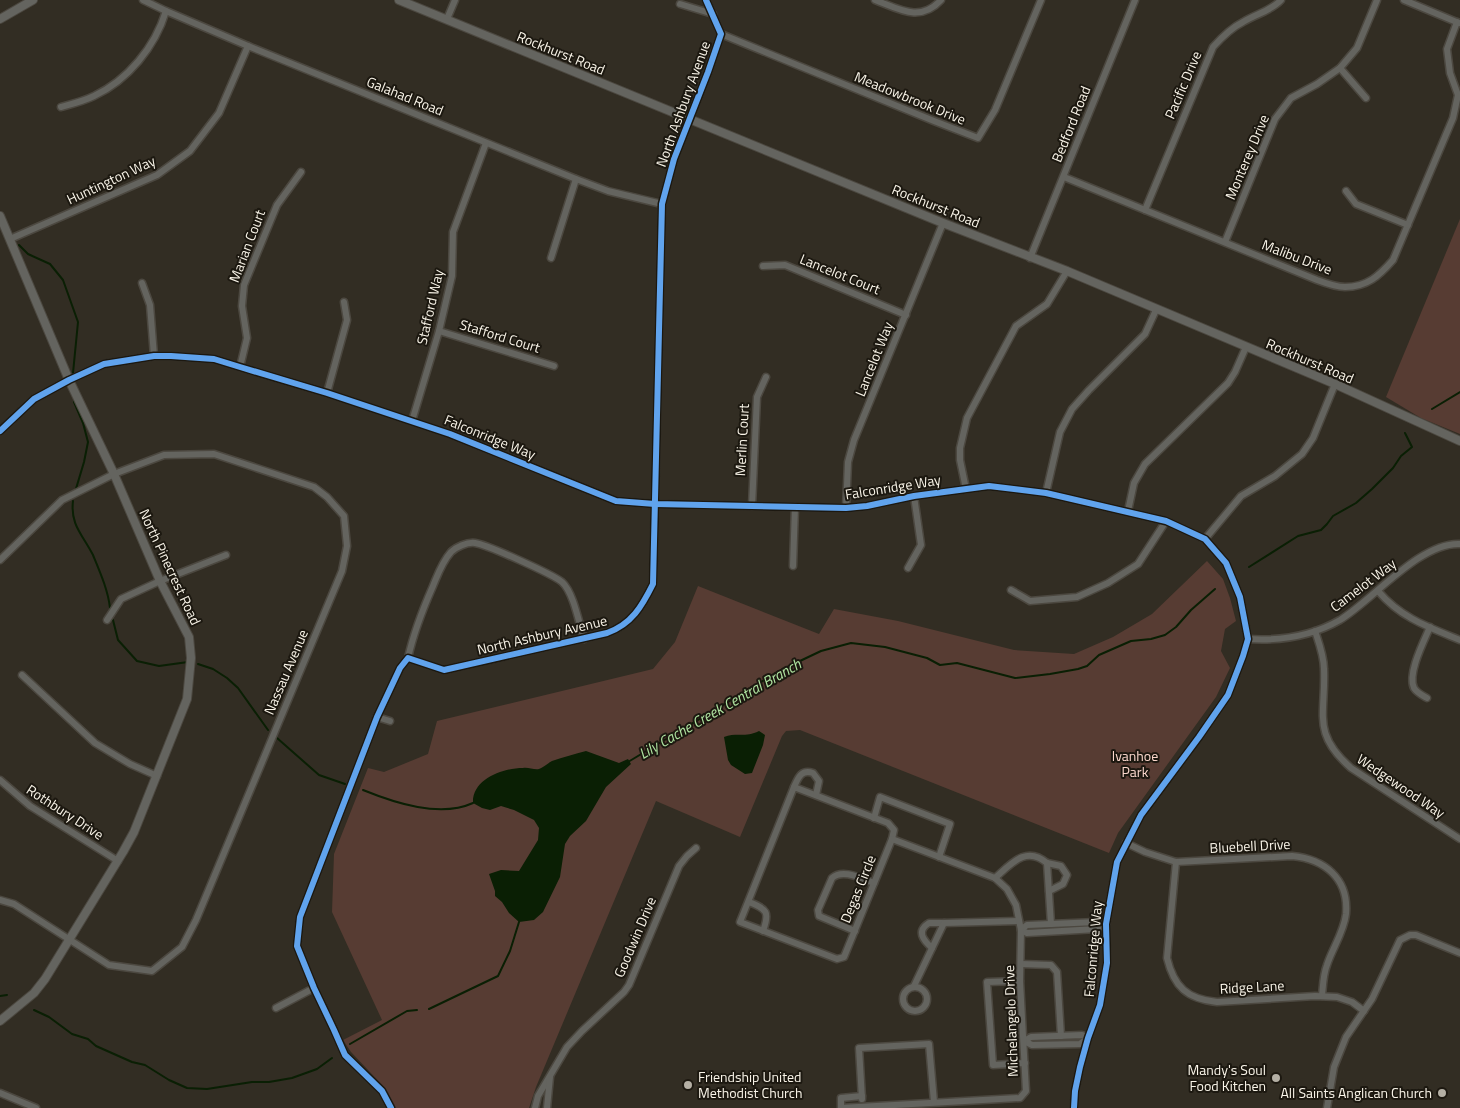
<svg xmlns="http://www.w3.org/2000/svg" width="1460" height="1108" font-family="'Titillium Web',sans-serif">
<style>
.green{fill:#573c33}
.water{fill:#0a1f04}
.lines{fill:none;stroke-linecap:round;stroke-linejoin:round}
.stream{stroke:#0a1f04;stroke-width:2}
.minor-casing{stroke:#4c4840;stroke-width:9}
.tertiary-casing{stroke:#4c4840;stroke-width:10}
.minor{stroke:#64645f;stroke-width:6}
.tertiary{stroke:#64645f;stroke-width:8}
.cycleway-casing{stroke:#1c1810;stroke-width:9}
.cycleway{stroke:#60a3ed;stroke-width:6}
.poi-dot{fill:#b4afa4;stroke:#1c1810;stroke-width:2}
.labels{text-anchor:middle;stroke-width:4;stroke-linejoin:round;paint-order:stroke}
.street-label{font-size:14px;fill:#faf5e9;stroke:#1c1810}
.park-label{font-size:14px;fill:#fad7cc;stroke:#1c1810}
.poi-label{font-size:14px;fill:#faf5e9;stroke:#1c1810;text-anchor:end}
.water-label{font-size:15px;font-style:italic;fill:#b1e6a2;stroke:#1c1810}
</style>
<rect width="100%" height="100%" fill="#322d23"/>
<g class="green">
<polygon points="1460,219 1460,434 1421,418 1386,397"/>
<polygon points="1207,561 1223,579 1230,598 1236,621 1225,629 1221,651 1230,668 1216,697 1118,833 1109,853 800,730 786,731 782,736 740,837 656,801 536,1087 529,1108 396,1108 386,1089 351,1052 343,1040 382,1020 332,912 334,854 368,768 384,772 428,754 437,721 653,669 675,642 698,586 819,634 834,609 898,621 1014,650 1074,654 1113,637 1152,614"/>
</g>
<g class="water">
<path d="M 759,731 L 765,735 L 763,745 L 752,773 L 745,774 L 731,765 L 728,760 L 724,737 C 737,732 745,738 759,731 Z"/>
<path d="M 586,751 L 619,763 L 628,759 L 631,764 L 606,787 L 586,821 L 570,836 L 565,844 L 560,877 L 543,912 L 534,920 L 519,922 L 509,913 L 502,902 L 495,896 L 495,891 L 489,874 L 501,870 L 519,871 L 538,840 L 539,828 L 534,820 L 514,810 L 501,806 L 490,810 L 482,808 L 473,803 C 472,779 503,768 523,768 C 528,767 534,770 539,769 C 543,768 548,763 552,761 C 563,757 575,754 586,751 Z"/>
</g>
<g class="lines">
<g class="stream">
<polyline points="19,245 28,254 50,264 63,280 78,322 73,373"/>
<polyline points="74,398 74,402 83,423 88,442 84,462 75,492"/>
<polyline points="1432,409 1460,392"/>
<path d="M 73,501 C 70,525 83,535 93,555 C 100,572 108,590 110,608"/>
<polyline points="1249,567 1298,536 1321,530 1327,524 1333,516 1356,503 1372,489 1393,468 1401,456 1412,447 1405,433"/>
<polyline points="113,620 118,640 137,661 159,666 188,662"/>
<polyline points="198,664 213,669 227,678 238,688 268,730"/>
<polyline points="277,738 319,775 345,784"/>
<polyline points="628,762 781,670 821,651 851,643 885,647 927,658 940,665 957,663 1015,678 1050,674 1078,669 1087,666 1099,655 1131,641 1151,639 1165,635 1176,627 1191,610 1215,589"/>
<path d="M 363,790 C 395,803 440,818 473,803"/>
<polyline points="0,996 7,995"/>
<polyline points="429,1009 498,976 510,951 519,922"/>
<polyline points="34,1010 49,1017 72,1034 88,1039 96,1046 132,1062 145,1065 169,1080 187,1088 207,1089 252,1082 269,1082 292,1078 317,1069 332,1058"/>
<polyline points="350,1044 407,1011 417,1010"/>
</g>
<g class="minor-casing">
<g id="minor">
<polyline points="143,0 166,11 248,46 576,179 608,191 662,204"/>
<path d="M 875,0 C 899,9 920,23 941,0"/>
<polyline points="1404,0 1459,23"/>
<polyline points="680,4 713,14"/>
<polyline points="447,19 455,0"/>
<polyline points="721,34 934,121 978,138 995,110 1041,0"/>
<polyline points="1340,68 1366,98"/>
<path d="M 61,107 C 72,104 84,101 94,96 C 128,80 155,47 166,11"/>
<path d="M 1064,177 L 1317,280 C 1325,283 1336,287 1345,287 C 1367,287 1379,276 1393,260 L 1453,118 L 1458,95 L 1450,73 L 1447,49 L 1457,22"/>
<polyline points="1346,191 1356,204 1408,225"/>
<path d="M 1145,210 L 1213,47 C 1222,37 1231,28 1243,22 C 1256,14 1271,11 1281,0"/>
<polyline points="10,239 157,175 190,151 219,113 248,46"/>
<polyline points="1225,242 1275,119 1291,98 1317,84 1340,68 1357,48 1377,0"/>
<polyline points="551,258 576,179"/>
<polyline points="1030,258 1135,0"/>
<polyline points="763,266 785,265 906,315"/>
<polyline points="142,283 150,305 154,356"/>
<polyline points="439,331 554,366"/>
<polyline points="240,367 247,338 242,306 244,285 277,205 301,172"/>
<polyline points="327,393 347,320 344,302"/>
<polyline points="412,421 439,331 452,276 453,232 486,143"/>
<polyline points="0,431 34,399 69,380 104,364 154,356 171,356 214,359 240,367 327,393 450,434 616,501 655,504 846,508 867,506 914,496 989,486 1046,493 1166,521 1205,539 1226,563 1240,597 1248,639 1243,656 1228,695 1199,737 1141,815 1117,862 1106,924 1107,963 1100,1005 1088,1038 1080,1067 1075,1091 1074,1108"/>
<polyline points="966,489 960,460 960,448 967,418 1016,326 1047,304 1067,271"/>
<polyline points="1046,493 1060,432 1072,409 1089,390 1145,334 1156,310"/>
<polyline points="752,506 757,397 766,377"/>
<polyline points="846,508 848,462 854,440 943,223"/>
<polyline points="1128,511 1134,483 1145,464 1228,383 1235,372 1246,347"/>
<polyline points="1205,539 1241,496 1275,476 1302,454 1313,438 1335,384"/>
<polyline points="0,560 62,500 114,474 164,455 214,454 314,487 327,497 344,516 347,546 342,571 196,920 182,947 152,971 109,965 14,904 0,900"/>
<polyline points="793,566 795,507"/>
<polyline points="908,568 921,545 914,496"/>
<polyline points="1011,590 1030,601 1077,597 1108,583 1138,564 1166,521"/>
<path d="M 1378,591 C 1401,618 1428,627 1460,640"/>
<polyline points="107,620 121,599 160,581 226,555"/>
<path d="M 1315,631 C 1319,643 1324,656 1324,669 C 1326,714 1311,733 1351,768 L 1460,839"/>
<path d="M 1248,639 C 1279,641 1312,636 1340,620 C 1374,599 1420,542 1460,544"/>
<path d="M 408,658 C 414,631 422,611 433,586 C 438,574 442,562 451,552 C 456,547 467,542 475,543 C 488,545 552,574 562,582 C 574,593 579,624 584,639"/>
<polyline points="22,675 95,743 130,764 157,776"/>
<path d="M 1427,698 C 1422,695 1417,693 1414,688 C 1407,674 1424,641 1430,627"/>
<polyline points="377,717 390,721"/>
<polyline points="0,780 30,806 118,861"/>
<polygon points="794,787 888,823 894,830 892,839 844,957 837,959 740,922"/>
<path d="M 794,787 C 798,778 801,769 813,773 L 819,781 L 816,795"/>
<polyline points="874,818 880,797 950,824 939,857"/>
<path d="M 1126,843 L 1145,852 L 1176,862 L 1292,856 C 1324,859 1349,878 1346,914 C 1344,932 1332,949 1327,965 C 1323,975 1323,986 1322,996"/>
<path d="M 1176,862 L 1167,958 C 1174,987 1187,999 1217,1002 L 1315,996 L 1337,997 L 1352,1002 L 1364,1011"/>
<polyline points="1047,863 1061,866 1067,875 1063,884 1049,891"/>
<path d="M 995,878 C 1011,864 1026,845 1047,863 L 1051,924"/>
<path d="M 749,902 C 767,909 770,912 763,931"/>
<polyline points="1021,930 1027,933 1097,929 1106,924"/>
<polyline points="1021,930 1027,925 1097,922 1106,924"/>
<path d="M 855,931 L 819,916 L 818,910 L 832,878 C 843,868 862,879 874,883"/>
<path d="M 932,948 C 923,940 916,931 929,923 L 944,923"/>
<polyline points="1021,964 1051,965 1057,972 1061,1036"/>
<polyline points="1020,981 987,982 993,1065 1025,1063"/>
<polyline points="914,986 944,923 1019,921"/>
<circle cx="915" cy="999" r="12"/>
<polyline points="276,1008 314,988"/>
<polygon points="1082,1035 1088,1038 1080,1044 1032,1045 1024,1041 1031,1037"/>
<polyline points="0,1093 36,1108"/>
<polyline points="862,1096 841,1098 841,1108 1020,1098 1026,1091 1020,981 1021,930 1016,905 1007,889 995,878 892,839"/>
<polyline points="862,1099 859,1048 929,1044 934,1102"/>
<path d="M 391,1108 L 382,1091 L 345,1055 L 334,1030 L 314,988 L 297,946 L 300,917 L 377,717 L 400,668 L 408,658 L 444,670 L 607,633 C 632,624 642,606 653,584 L 662,204 L 674,159 L 708,72 L 721,34 L 706,0"/>
<polyline points="535,1108 538,1096 567,1047 582,1031 624,992 629,985 679,866 687,856 696,848"/>
<polyline points="547,1108 550,1077"/>
<polyline points="1327,1108 1334,1067 1346,1037 1372,999 1400,940 1410,935 1416,935 1460,953"/>
</g>
</g>
<g class="tertiary-casing">
<g id="tertiary">
<polyline points="399,0 943,223 1067,271 1335,384 1460,441"/>
<polyline points="0,19 33,0"/>
<polyline points="0,216 69,380 114,474 160,581 189,637 191,658 187,699 134,832 123,852 45,979 34,993 0,1021"/>
</g>
</g>
<use href="#minor" class="minor"/>
<use href="#tertiary" class="tertiary"/>
<g class="cycleway-casing">
<g id="cycleway">
<polyline points="0,431 34,399 69,380 104,364 154,356 171,356 214,359 240,367 327,393 450,434 616,501 655,504 846,508 867,506 914,496 989,486 1046,493 1166,521 1205,539 1226,563 1240,597 1248,639 1243,656 1228,695 1199,737 1141,815 1117,862 1106,924 1107,963 1100,1005 1088,1038 1080,1067 1075,1091 1074,1108"/>
<path d="M 391,1108 L 382,1091 L 345,1055 L 334,1030 L 314,988 L 297,946 L 300,917 L 377,717 L 400,668 L 408,658 L 444,670 L 607,633 C 632,624 642,606 653,584 L 662,204 L 674,159 L 708,72 L 721,34 L 706,0"/>
</g>
</g>
<use href="#cycleway" class="cycleway"/>
</g>
<g class="poi-dot">
<circle cx="1276" cy="1078" r="5"/>
<circle cx="688" cy="1085" r="5"/>
<circle cx="1442" cy="1093" r="5"/>
</g>
<g class="labels">
<g class="street-label">
<text transform="translate(561 53) rotate(22)" y="5">Rockhurst Road</text>
<text transform="translate(1183 85) rotate(-67)" y="5">Pacific Drive</text>
<text transform="translate(405 96) rotate(22)" y="5">Galahad Road</text>
<text transform="translate(910 98) rotate(22)" y="5">Meadowbrook Drive</text>
<text transform="translate(683 104) rotate(-70)" y="5">North Ashbury Avenue</text>
<text transform="translate(1071 124) rotate(-68)" y="5">Bedford Road</text>
<text transform="translate(1247 157) rotate(-67)" y="5">Monterey Drive</text>
<text transform="translate(111 180) rotate(-25)" y="5">Huntington Way</text>
<text transform="translate(936 206) rotate(22)" y="5">Rockhurst Road</text>
<text transform="translate(247 246) rotate(-69)" y="5">Marian Court</text>
<text transform="translate(1297 257) rotate(21)" y="5">Malibu Drive</text>
<text transform="translate(840 274) rotate(22)" y="5">Lancelot Court</text>
<text transform="translate(430 307) rotate(-77)" y="5">Stafford Way</text>
<text transform="translate(500 336) rotate(17)" y="5">Stafford Court</text>
<text transform="translate(874 359) rotate(-68)" y="5">Lancelot Way</text>
<text transform="translate(1310 361) rotate(23)" y="5">Rockhurst Road</text>
<text transform="translate(490 437) rotate(22)" y="5">Falconridge Way</text>
<text transform="translate(742 440) rotate(-87)" y="5">Merlin Court</text>
<text transform="translate(893 487) rotate(-9)" y="5">Falconridge Way</text>
<text transform="translate(170 567) rotate(65)" y="5">North Pinecrest Road</text>
<text transform="translate(1363 585) rotate(-37)" y="5">Camelot Way</text>
<text transform="translate(542 635) rotate(-13)" y="5">North Ashbury Avenue</text>
<text transform="translate(286 672) rotate(-67)" y="5">Nassau Avenue</text>
<text transform="translate(1401 786) rotate(34)" y="5">Wedgewood Way</text>
<text transform="translate(65 812) rotate(33)" y="5">Rothbury Drive</text>
<text transform="translate(1250 846) rotate(-3)" y="5">Bluebell Drive</text>
<text transform="translate(858 889) rotate(-68)" y="5">Degas Circle</text>
<text transform="translate(635 937) rotate(-67)" y="5">Goodwin Drive</text>
<text transform="translate(1093 949) rotate(-85)" y="5">Falconridge Way</text>
<text transform="translate(1252 987) rotate(-3)" y="5">Ridge Lane</text>
<text transform="translate(1011 1021) rotate(-92)" y="5">Michelangelo Drive</text>
</g>
<g class="park-label">
<text x="1135" y="761">Ivanhoe<tspan x="1135" dy="16">Park</tspan></text>
</g>
<g class="poi-label">
<text x="1266" y="1075">Mandy's Soul<tspan x="1266" dy="16">Food Kitchen</tspan></text>
<text x="698" y="1082" text-anchor="start">Friendship United<tspan x="698" dy="16">Methodist Church</tspan></text>
<text x="1432" y="1098">All Saints Anglican Church</text>
</g>
<g class="water-label">
<text transform="translate(720 709) rotate(-30)" y="5">Lily Cache Creek Central Branch</text>
</g>
</g>
</svg>
